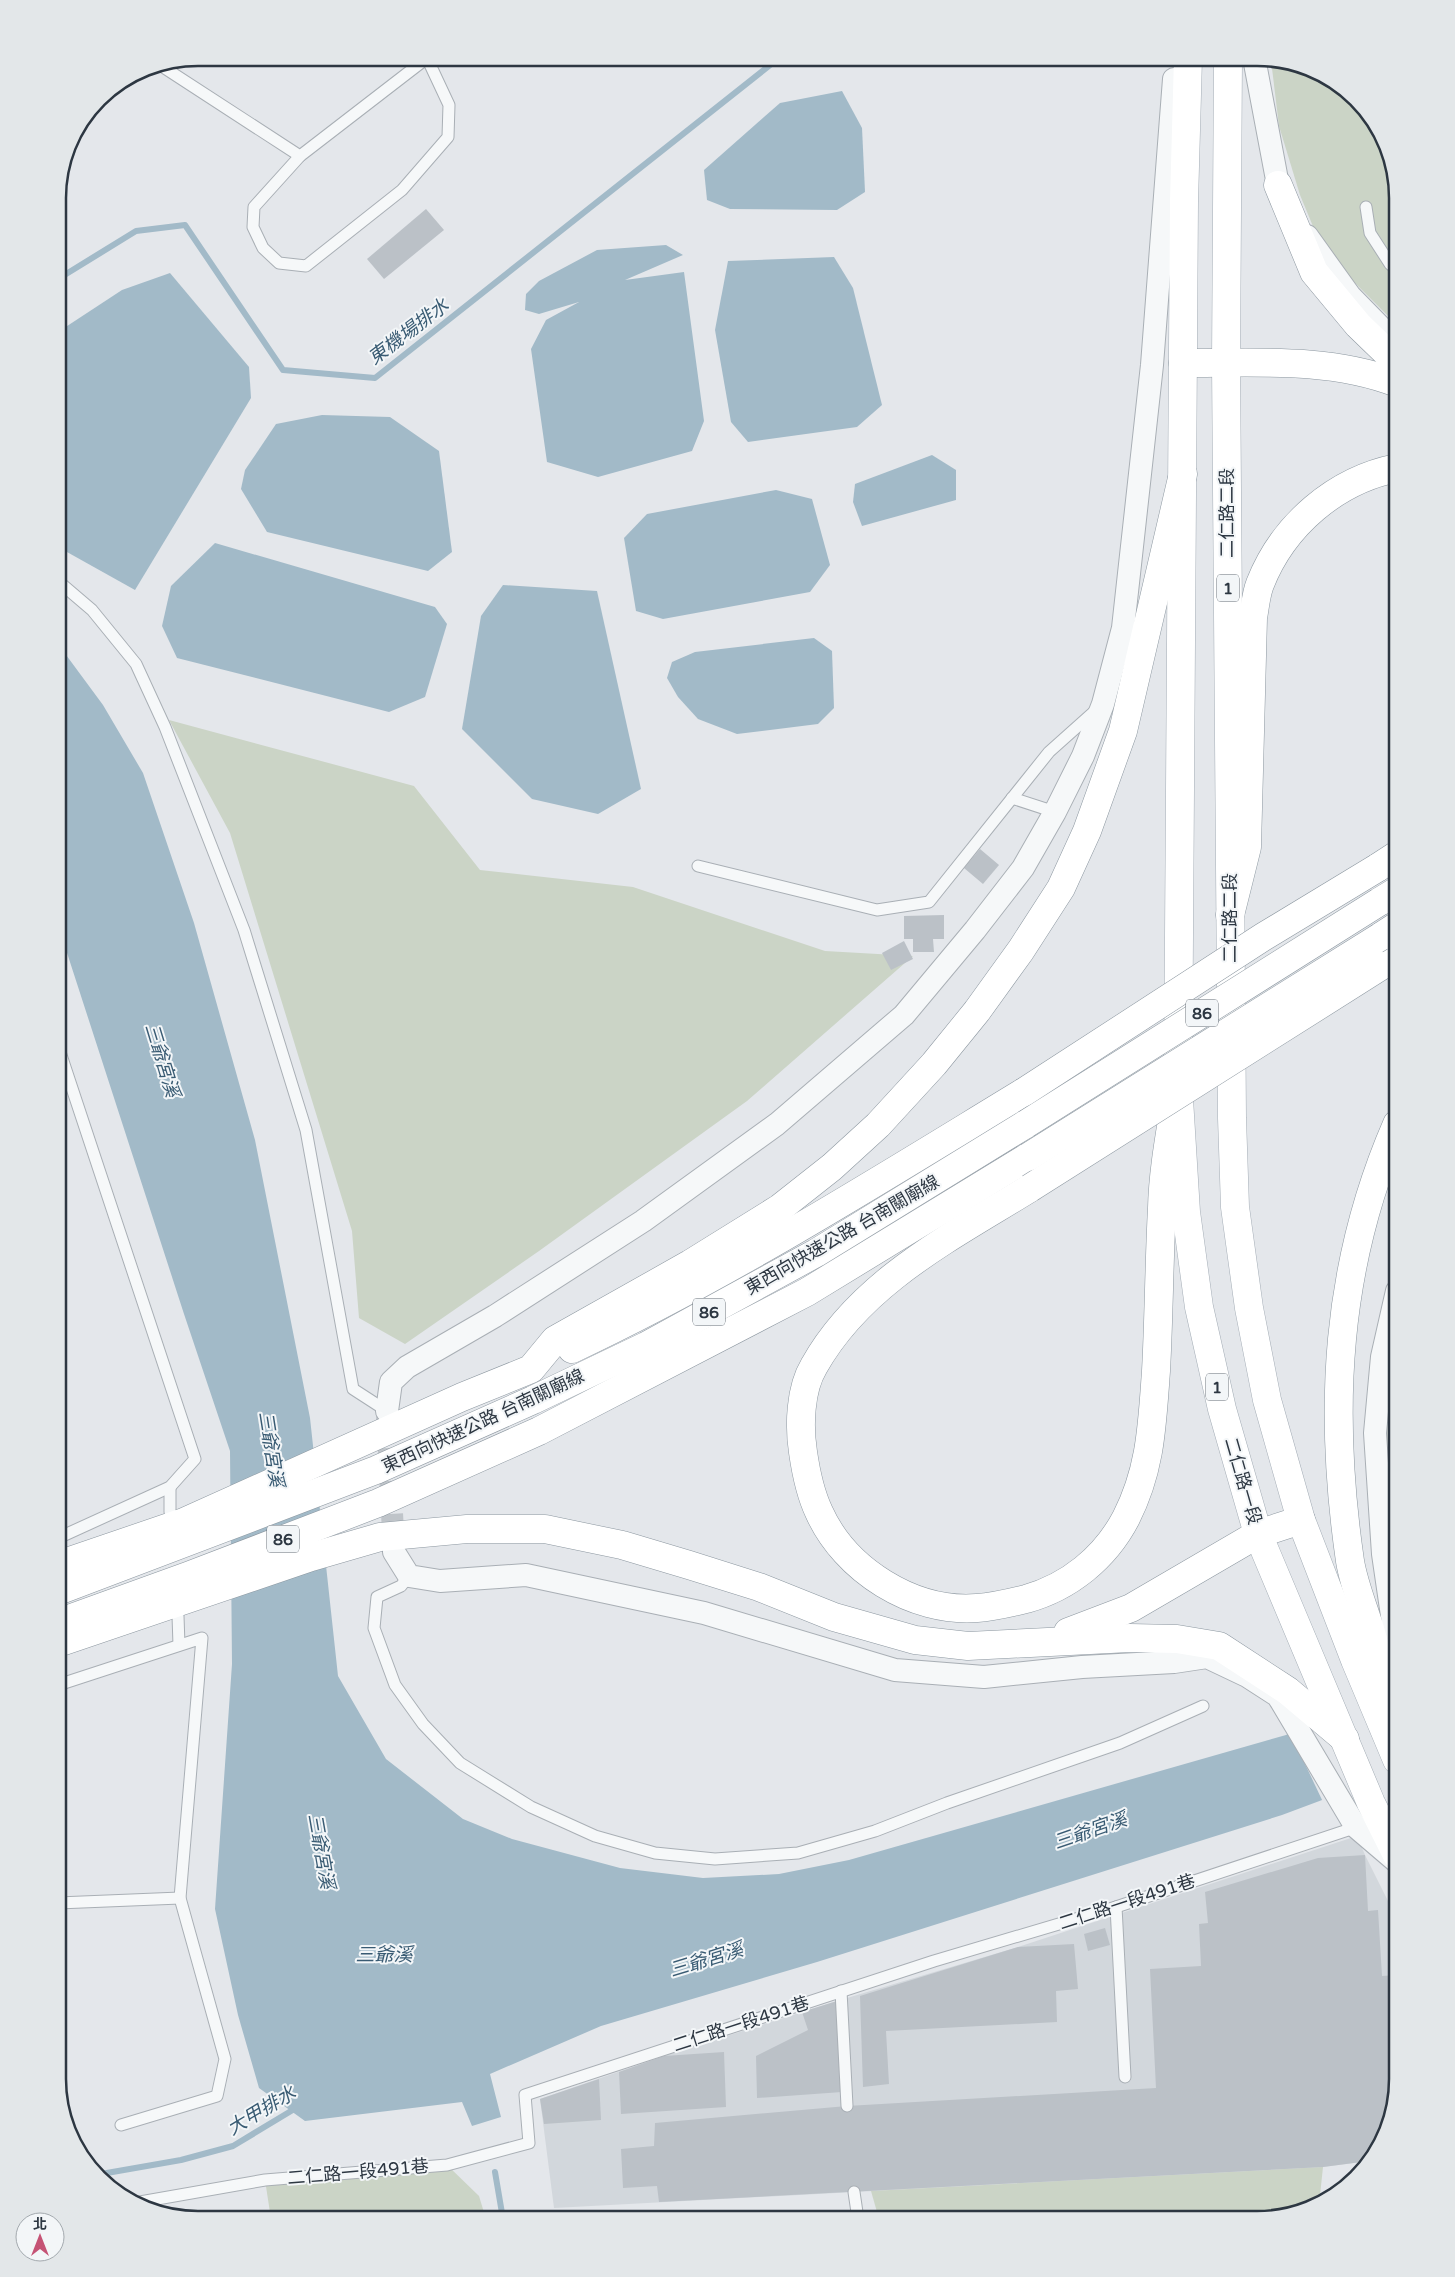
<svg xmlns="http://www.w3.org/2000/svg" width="1455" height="2277" font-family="'Varela Round','Noto Sans TC',sans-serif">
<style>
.built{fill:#d2d7dc}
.green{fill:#cbd4c6}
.water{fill:#a2bac8}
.pier{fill:#e4e7eb}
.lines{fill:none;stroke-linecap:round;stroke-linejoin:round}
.stream{stroke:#a2bac8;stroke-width:6}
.building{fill:#bbc1c7}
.street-tunnel{stroke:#bfc4c9;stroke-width:22;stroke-dasharray:22 11;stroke-linecap:butt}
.lane-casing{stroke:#a9afb5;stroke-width:13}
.street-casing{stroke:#a9afb5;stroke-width:24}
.primary-casing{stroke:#a4adb6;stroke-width:29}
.highway-casing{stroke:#8c97a0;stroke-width:29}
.lane{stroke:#f6f8f9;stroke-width:11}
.street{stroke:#f6f8f9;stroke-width:22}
.primary{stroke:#fff;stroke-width:28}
.highway{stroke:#fff;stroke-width:28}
.highway-bridge-casing{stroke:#8c97a0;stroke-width:29;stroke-linecap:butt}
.highway-bridge{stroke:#fff;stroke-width:28}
.labels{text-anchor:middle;stroke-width:4;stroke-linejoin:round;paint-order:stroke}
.shield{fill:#f3f6f8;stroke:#687079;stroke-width:1}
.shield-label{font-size:16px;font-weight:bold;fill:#2d3742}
.street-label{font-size:18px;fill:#2d3742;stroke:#f3f6f8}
.water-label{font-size:19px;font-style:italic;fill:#395b73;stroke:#f3f6f8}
.rim{fill:none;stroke:#2d3742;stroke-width:2.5}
</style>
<rect width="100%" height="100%" fill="#e4e7eb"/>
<polygon class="built" points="1357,1836 1365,1855 1397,1919 1397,2079 1374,2157 1369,2161 1323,2167 554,2208 540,2099 664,2056 837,2001 1018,1947"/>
<g class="green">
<polygon points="1271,60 1335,81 1383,136 1397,199 1397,322 1390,318 1341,269 1317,236 1300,195 1279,126"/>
<polygon points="169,720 414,786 480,870 633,887 825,951 913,956 747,1101 539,1251 405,1344 359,1318 352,1231 230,833"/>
<path d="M 1397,1338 L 1397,1497 L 1390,1494 C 1385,1441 1387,1389 1397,1338 Z"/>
<polygon points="447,2165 479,2196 486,2219 271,2219 265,2180"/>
<polygon points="1323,2167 1319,2205 1256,2219 879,2219 871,2191"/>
</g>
<g class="water">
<polygon points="842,91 862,128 865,192 837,210 730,209 707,200 704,170 780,103"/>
<polygon points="666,245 683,255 625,280 684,272 704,421 692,451 598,477 547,462 531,349 546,320 579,302 539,314 525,310 526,294 539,281 597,250"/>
<polygon points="834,257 853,288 882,405 857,427 748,442 731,422 715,330 728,261"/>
<polygon points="170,273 249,367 251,398 135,590 58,547 58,332 122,290"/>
<polygon points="322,415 390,417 439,451 452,552 428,571 267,532 241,489 245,470 276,424"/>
<polygon points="932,455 956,470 956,500 862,526 853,502 855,484"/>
<polygon points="776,490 812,499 830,565 810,592 663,619 636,611 624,538 647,514"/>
<polygon points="215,543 435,607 447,624 425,697 389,712 177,658 162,626 171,586"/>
<polygon points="503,585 597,591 641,789 598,814 532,799 462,729 481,616"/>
<polygon points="814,638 832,651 834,708 818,724 737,734 698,719 678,697 667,678 672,662 695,652"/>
<polygon points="58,644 103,705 143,773 194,923 255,1140 310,1418 338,1676 386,1759 463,1819 512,1839 620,1868 703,1878 779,1874 849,1860 1286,1735 1397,1674 1397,1772 1282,1815 817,1962 601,2026 490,2074 501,2117 472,2126 462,2102 305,2121 259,2088 238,2015 215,1909 232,1664 230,1451 184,1314 58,925"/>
</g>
<polygon class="pier" points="1397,1672 1397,1775 1323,1802 1289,1730"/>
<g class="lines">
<g class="stream">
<polyline points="58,279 136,231 185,225 283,370 375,378 779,58"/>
<polyline points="495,2172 503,2219"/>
<polyline points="101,2174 181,2160 233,2146 296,2108"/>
</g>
</g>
<g class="building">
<polygon points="426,209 444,230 384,279 367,259"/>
<polygon points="980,849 999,865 983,884 964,868"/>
<polygon points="944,915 944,939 933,939 934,952 913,952 913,939 904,939 904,916"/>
<polygon points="904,941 913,959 891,970 882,953"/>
<polygon points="1365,1855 1368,1911 1378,1910 1382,1976 1397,1975 1397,2079 1374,2157 1369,2161 1323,2167 659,2202 657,2186 623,2188 621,2149 654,2146 655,2123 847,2106 1156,2088 1150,1969 1201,1966 1199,1924 1208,1923 1205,1892 1318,1858"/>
<polygon points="1105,1928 1110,1945 1088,1951 1084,1934"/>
<polygon points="1074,1944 1078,1989 1056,1991 1057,2022 886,2031 889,2084 863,2087 860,1996 1018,1947"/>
<polygon points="837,2001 842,2092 757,2098 756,2056 808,2030 802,2012"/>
<polygon points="724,2052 726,2107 621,2114 619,2072 664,2056"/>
<polygon points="599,2079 601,2120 544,2124 540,2099"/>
</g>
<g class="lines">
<polyline class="street-tunnel" points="387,1415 394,1552"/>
<g class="lane-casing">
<g id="lane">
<polyline points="160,65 300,156 427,58"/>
<polyline points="300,156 254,207 253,227 263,248 279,263 306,266 402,190 448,137 449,105 427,58"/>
<polyline points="1366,207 1370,233 1390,264 1397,270"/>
<polyline points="58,581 92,610 136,664 165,727 244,930 306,1130 353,1389 387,1411"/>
<polyline points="1012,798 1055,812"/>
<polyline points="698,866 877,910 929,902 1049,752 1096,710"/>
<polyline points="170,1512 170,1487"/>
<polyline points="58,1538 170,1487 195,1459 58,1046"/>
<polyline points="409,1576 401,1586 377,1597 374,1628 395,1685 423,1724 460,1763 531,1807 595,1836 655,1853 715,1859 798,1853 875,1831 947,1803 1120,1743 1203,1706"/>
<polyline points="178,1616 179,1645"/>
<polyline points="58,1685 202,1638 180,1898 225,2059 217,2096 121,2125"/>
<polyline points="58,1903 180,1898"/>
<polyline points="1116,1907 1125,2077"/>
<polyline points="841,1991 847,2106"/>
<polyline points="854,2192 858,2219"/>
<polyline points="140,2202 265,2180 447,2165 529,2143 525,2095 934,1961 1116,1907 1360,1826"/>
</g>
</g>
<g class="street-casing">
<g id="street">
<polyline points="1254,58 1278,185 1286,200"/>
<polyline points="1307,236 1350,296 1397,344"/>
<polyline points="387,1411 391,1382 407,1367 495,1316 643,1221 777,1124 904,1015 975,930 1023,868 1055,812 1083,756 1103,704 1123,628 1152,365 1174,79"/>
<polyline points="394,1552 409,1576 440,1581 526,1575 704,1613 895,1670 984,1677 1082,1667 1174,1662 1207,1657 1247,1676 1278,1696 1356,1827 1397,1862"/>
<polyline points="1397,1650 1383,1554 1375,1433 1382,1357 1397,1291"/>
</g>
</g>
<g class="primary-casing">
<g id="primary">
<polyline points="1188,58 1184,202 1178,1083 1186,1212 1199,1307 1222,1409 1258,1534 1371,1803 1397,1855"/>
<polyline points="1228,58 1226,363 1232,1118 1235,1207 1249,1308 1267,1400 1301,1520 1355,1660 1397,1760"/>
</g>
</g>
<g class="highway-casing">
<g id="highway">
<polyline points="1278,185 1314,272 1358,325 1388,354 1397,359"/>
<path d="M 1183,363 C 1255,363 1329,357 1397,383"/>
<polyline points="1377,868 1397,855"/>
<polyline points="1379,902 1397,891"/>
<path d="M 1230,915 L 1247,847 L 1253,618 C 1255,607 1256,594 1260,584 C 1283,525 1336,480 1397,468"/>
<polyline points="1380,937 1397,926"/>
<polyline points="1381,966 1397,956"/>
<path d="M 1030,1188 C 951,1237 861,1282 814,1366 C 800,1389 799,1426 803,1452 C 806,1473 810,1493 819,1512 C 845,1570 913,1613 977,1608 C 994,1607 1010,1603 1026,1599 C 1069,1587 1105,1558 1126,1518 C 1151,1469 1152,1425 1156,1371 C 1159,1317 1159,1262 1162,1208 C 1163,1166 1172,1124 1178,1083"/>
<path d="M 572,1349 C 729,1275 876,1182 1024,1092"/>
<polyline points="58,1565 184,1522 462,1397 531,1369 555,1340 690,1264 780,1208 832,1167 878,1125 934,1064 977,1011 1021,950 1061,888 1087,831 1123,731 1183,474"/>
<polyline points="58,1591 376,1470 533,1400 646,1346 816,1253 1026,1124"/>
<polyline points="58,1623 188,1576 378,1503 539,1431 807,1292 1028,1157"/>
<polyline points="1068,1632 1131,1608 1258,1534 1301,1520"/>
<polyline points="58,1643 311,1557 380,1537 467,1529 545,1529 622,1545 689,1565 759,1587 834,1617 915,1640 968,1646 1130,1638 1177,1639 1219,1646 1288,1691 1345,1739"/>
<path d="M 1384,1727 C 1381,1702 1380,1677 1376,1652 C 1370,1621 1355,1592 1350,1561 C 1328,1410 1335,1266 1397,1124"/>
</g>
</g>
<use href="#lane" class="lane"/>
<use href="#street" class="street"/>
<use href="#primary" class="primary"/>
<use href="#highway" class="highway"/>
<g class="highway-bridge-casing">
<g id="highway-bridge">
<polyline points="1024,1092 1263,937 1377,868"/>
<polyline points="1026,1124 1379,902"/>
<polyline points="1028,1157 1380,937"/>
<polyline points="1030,1188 1381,966"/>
</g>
</g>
<use href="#highway-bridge" class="highway-bridge"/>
</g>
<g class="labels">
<g class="shield">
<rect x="1217" y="574.5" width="22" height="27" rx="4"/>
<rect x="1186" y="999.5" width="32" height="27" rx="4"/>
<rect x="693" y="1298.5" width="32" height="27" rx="4"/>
<rect x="1206" y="1373.5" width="22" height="27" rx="4"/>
<rect x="267" y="1525.5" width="32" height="27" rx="4"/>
</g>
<g class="shield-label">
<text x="1228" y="594">1</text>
<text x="1202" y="1019">86</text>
<text x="709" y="1318">86</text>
<text x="1217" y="1393">1</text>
<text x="283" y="1545">86</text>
</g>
<g class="street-label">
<text transform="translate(1227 513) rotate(-90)" y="6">二仁路二段</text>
<text transform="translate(1230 918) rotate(-90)" y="6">二仁路二段</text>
<text transform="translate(842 1235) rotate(-30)" y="6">東西向快速公路 台南關廟線</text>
<text transform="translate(483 1421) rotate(-25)" y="6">東西向快速公路 台南關廟線</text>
<text transform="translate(1243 1481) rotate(74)" y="6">二仁路一段</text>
<text transform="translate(1127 1902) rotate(-18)" y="6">二仁路一段491巷</text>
<text transform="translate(741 2024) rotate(-18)" y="6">二仁路一段491巷</text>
<text transform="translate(358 2172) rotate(-5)" y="6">二仁路一段491巷</text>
</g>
<g class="water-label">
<text transform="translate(408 331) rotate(-37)" y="7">東機場排水</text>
<text transform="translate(163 1060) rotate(73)" y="7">三爺宮溪</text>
<text transform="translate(272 1449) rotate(81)" y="7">三爺宮溪</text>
<text transform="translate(1090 1830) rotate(-19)" y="7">三爺宮溪</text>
<text transform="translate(322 1851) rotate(80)" y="7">三爺宮溪</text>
<text x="384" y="1961">三爺溪</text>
<text transform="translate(706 1959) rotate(-17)" y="7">三爺宮溪</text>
<text transform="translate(261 2110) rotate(-31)" y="7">大甲排水</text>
</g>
</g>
<path d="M0 0H1455V2277H0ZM198 66H1257A132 132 0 0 1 1389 198V2079A132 132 0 0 1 1257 2211H198A132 132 0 0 1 66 2079V198A132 132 0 0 1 198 66Z" fill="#e3e7e9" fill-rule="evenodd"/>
<path class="rim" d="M198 66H1257A132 132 0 0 1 1389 198V2079A132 132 0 0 1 1257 2211H198A132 132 0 0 1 66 2079V198A132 132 0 0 1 198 66Z"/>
<g transform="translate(40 2237)"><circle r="24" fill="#f3f6f8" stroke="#a4aaaf"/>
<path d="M0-4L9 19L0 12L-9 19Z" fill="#c55375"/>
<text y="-8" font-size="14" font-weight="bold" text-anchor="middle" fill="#2d3742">北</text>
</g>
</svg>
